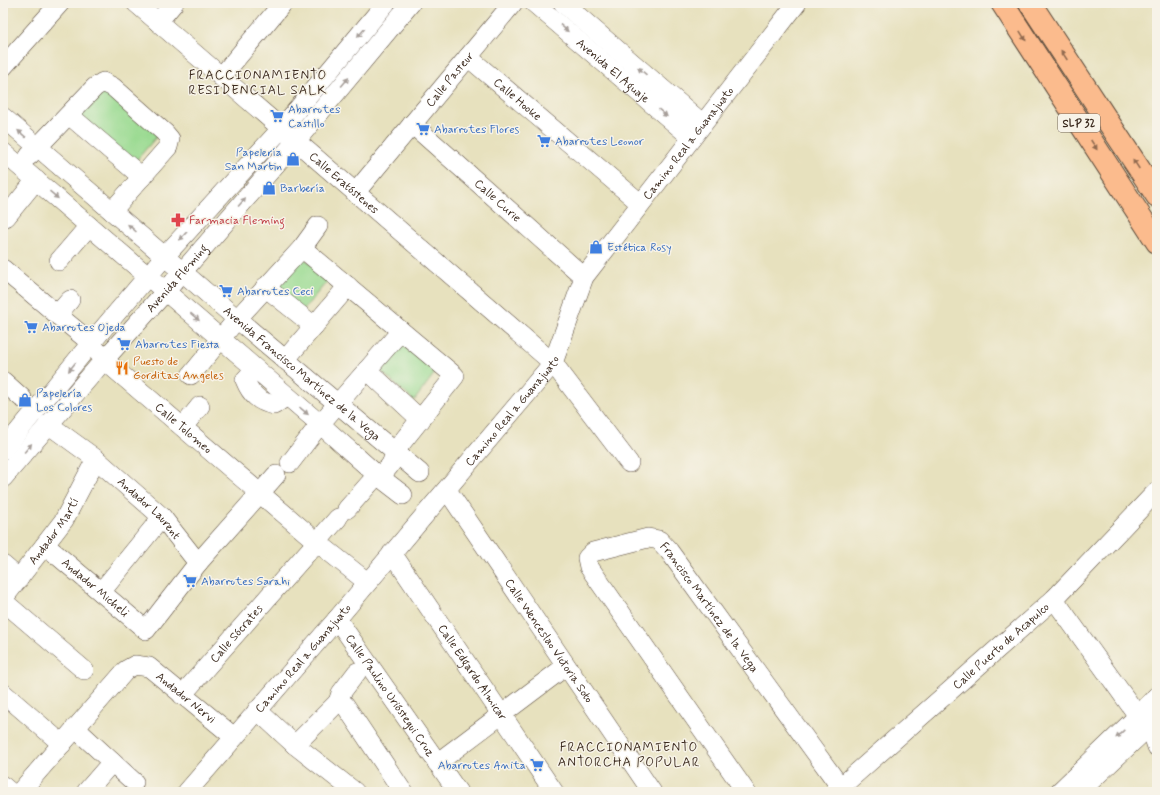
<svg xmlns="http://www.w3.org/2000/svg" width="1160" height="795" font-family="Mynerve,sans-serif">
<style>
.green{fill:#99da90;stroke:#6a8257}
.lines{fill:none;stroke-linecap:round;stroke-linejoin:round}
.minor-casing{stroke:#554536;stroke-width:20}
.highway-casing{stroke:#554536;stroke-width:24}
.minor{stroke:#fff;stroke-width:19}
.highway{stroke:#fbbb8d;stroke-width:22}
.oneway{fill:#a79f9a}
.oneway2{fill:#916b50}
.labels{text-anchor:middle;stroke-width:3;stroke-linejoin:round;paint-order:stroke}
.shield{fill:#f7f3e8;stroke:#73665b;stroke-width:1}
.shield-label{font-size:11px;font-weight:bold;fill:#3b2a1e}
.street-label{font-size:12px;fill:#3b2a1e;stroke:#f7f3e8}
.shop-label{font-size:12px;fill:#366cbe;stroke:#f7f3e8;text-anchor:start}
.health-label{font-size:12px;fill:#be3a42;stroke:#f7f3e8;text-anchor:start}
.food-label{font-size:12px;fill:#c56008;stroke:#f7f3e8;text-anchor:start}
.neighbourhood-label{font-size:13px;letter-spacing:1px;fill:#3b2a1e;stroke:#f7f3e8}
</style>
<rect width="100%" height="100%" fill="#f7f3e8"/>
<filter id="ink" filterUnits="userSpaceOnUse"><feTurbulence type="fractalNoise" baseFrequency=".025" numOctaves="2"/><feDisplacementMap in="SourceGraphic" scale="8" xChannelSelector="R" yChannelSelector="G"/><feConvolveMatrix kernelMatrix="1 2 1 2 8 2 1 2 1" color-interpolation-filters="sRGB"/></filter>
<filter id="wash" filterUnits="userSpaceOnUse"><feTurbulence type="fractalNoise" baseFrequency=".012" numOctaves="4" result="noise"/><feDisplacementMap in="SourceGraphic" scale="16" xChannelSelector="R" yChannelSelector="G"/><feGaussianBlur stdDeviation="0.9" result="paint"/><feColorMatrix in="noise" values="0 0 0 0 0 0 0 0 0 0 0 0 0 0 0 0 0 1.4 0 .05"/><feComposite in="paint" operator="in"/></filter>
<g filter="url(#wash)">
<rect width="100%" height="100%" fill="#e7e1be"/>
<g class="green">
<polygon points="101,86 158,135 133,164 77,117"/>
<polygon points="300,255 330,278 303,310 276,287"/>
<polygon points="395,340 437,370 414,401 375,366"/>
</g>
</g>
<g filter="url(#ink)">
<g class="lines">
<g class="minor-casing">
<g id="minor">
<path id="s1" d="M 136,3 L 553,363 L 629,463"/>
<path id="s2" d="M 534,3 L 692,138"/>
<polyline points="563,3 703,124"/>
<polyline points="158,22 174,3"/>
<path id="s3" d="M 468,57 L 640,203"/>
<polyline points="3,67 60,3"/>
<polyline points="221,77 283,3"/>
<polyline points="69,115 142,177"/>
<path id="s4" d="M 3,117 L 237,319 L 420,473"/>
<path id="s5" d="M 412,124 L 584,277"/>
<polyline points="3,152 320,424 377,475 403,495"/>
<polyline points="29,156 95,87 103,82 113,87 165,133 170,139 168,147 112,211"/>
<path id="s6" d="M 355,193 L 513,3"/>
<polyline points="6,217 36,180"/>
<path d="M 302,248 L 455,376 L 395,451 C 393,464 388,471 377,475 L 347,509"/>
<polyline points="59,261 89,226"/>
<path id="s7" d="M 3,269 L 91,343 L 104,360 L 317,542 L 367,582"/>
<polyline points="265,287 314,326"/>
<polyline points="57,315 70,300"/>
<polyline points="285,360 348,286"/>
<path d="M 255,369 L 245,380 C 251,395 259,402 274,405 L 287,396"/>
<polyline points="367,370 421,420"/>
<polyline points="191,375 237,319 302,248 318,226"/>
<polyline points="3,381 22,398"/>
<path id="s8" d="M 48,424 L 96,459 L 162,517 L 198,563"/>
<polyline points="183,427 200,406"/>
<polyline points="3,450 91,343 164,257 281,129 386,3"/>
<polyline points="290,463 320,424 401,331"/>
<path id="s9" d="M 3,478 L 104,360 L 165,292 L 296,141 L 411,3"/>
<path id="s10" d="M 447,490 L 652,792"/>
<path id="s11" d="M 45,545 L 146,630 L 198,563 L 276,475"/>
<path id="s12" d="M 392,553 L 554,792"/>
<polyline points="3,565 19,579"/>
<polyline points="101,592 162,517"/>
<path id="s13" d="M 3,599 L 64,520 L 96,459"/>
<polyline points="1054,599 1138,716 1150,726 1157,747"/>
<polyline points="3,601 84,670"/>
<path id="s14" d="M 337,619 L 458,792"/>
<polyline points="3,693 62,744"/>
<path id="s15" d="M 182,695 L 338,518"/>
<polyline points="338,702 345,705 403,792"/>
<polyline points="338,702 341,693 357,672"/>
<polyline points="257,710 295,745 355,792"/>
<polyline points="75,728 134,782"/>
<polyline points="295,745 338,702"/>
<polyline points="437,763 566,666"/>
<polyline points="3,786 10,792"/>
<path id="s16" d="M 20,792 L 126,670 L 135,665 L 149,667 L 234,737"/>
<polyline points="86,792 112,762"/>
<path id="s17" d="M 187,792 L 337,619 L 553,363 L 584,277 L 797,3"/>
<path id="s18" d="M 746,792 L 589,567 L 587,558 L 593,552 L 648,538 L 659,540 L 669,551 L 844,792"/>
<path id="s19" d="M 835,792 L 1054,599 L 1157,491"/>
<polyline points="1059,792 1138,716 1157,696"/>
<polyline points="1079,792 1157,719"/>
</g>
</g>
<g class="highway-casing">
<g id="highway">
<polyline points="1002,3 1157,242"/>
<polyline points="1030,3 1157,196"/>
</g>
</g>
<use href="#minor" class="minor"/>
<use href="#highway" class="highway"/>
</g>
<defs><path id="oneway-solid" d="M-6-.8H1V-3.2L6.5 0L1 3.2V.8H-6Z"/></defs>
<g class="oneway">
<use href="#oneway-solid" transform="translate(564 28) rotate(41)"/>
<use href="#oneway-solid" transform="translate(361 33) rotate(130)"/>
<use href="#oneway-solid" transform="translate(642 71) rotate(-139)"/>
<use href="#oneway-solid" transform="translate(345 82) rotate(-50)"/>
<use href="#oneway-solid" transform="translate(663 113) rotate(41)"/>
<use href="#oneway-solid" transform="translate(22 134) rotate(-139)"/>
<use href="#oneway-solid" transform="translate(54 195) rotate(41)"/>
<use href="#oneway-solid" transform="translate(242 202) rotate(-49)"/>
<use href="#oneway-solid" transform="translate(132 228) rotate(-138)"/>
<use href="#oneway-solid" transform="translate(183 236) rotate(133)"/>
<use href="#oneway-solid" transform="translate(195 317) rotate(40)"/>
<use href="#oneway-solid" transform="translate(72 367) rotate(129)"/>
<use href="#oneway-solid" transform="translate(304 411) rotate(40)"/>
<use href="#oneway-solid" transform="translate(28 448) rotate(-50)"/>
<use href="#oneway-solid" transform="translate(1120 734) rotate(136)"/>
</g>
<g class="oneway2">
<use href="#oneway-solid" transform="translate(1023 36) rotate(58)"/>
<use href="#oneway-solid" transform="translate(1064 55) rotate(-123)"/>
<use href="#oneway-solid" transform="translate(1094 145) rotate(57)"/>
<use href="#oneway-solid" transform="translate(1136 164) rotate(-123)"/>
</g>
</g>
<defs>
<g id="supermarket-bare" transform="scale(1.08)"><path d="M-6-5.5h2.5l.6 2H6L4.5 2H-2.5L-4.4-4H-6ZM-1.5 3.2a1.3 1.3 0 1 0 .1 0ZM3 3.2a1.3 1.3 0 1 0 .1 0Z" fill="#3f7fe0" stroke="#f7f3e8" stroke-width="2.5" paint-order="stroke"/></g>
<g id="shop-bare" transform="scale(1.08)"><path d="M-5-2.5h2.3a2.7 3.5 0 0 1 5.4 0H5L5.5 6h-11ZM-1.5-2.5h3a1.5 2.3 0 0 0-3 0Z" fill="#3f7fe0" stroke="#f7f3e8" stroke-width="2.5" paint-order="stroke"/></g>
<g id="pharmacy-bare" transform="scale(1.08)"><path d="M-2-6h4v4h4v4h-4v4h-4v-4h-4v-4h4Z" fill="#e0444e" stroke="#f7f3e8" stroke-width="2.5" paint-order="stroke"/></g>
<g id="restaurant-bare" transform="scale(1.08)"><path d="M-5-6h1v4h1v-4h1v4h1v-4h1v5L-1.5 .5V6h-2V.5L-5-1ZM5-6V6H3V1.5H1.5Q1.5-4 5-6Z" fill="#e8710a" stroke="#f7f3e8" stroke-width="2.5" paint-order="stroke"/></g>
</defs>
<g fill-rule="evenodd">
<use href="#supermarket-bare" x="277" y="116"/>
<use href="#supermarket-bare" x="423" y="129"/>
<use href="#supermarket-bare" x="544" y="141"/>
<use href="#shop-bare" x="293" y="159"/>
<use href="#shop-bare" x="269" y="188"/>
<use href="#pharmacy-bare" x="178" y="220"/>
<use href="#shop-bare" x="596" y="247"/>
<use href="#supermarket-bare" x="226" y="291"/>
<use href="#supermarket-bare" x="31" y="327"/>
<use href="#supermarket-bare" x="124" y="344"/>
<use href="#restaurant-bare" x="122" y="368"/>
<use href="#shop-bare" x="25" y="400"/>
<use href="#supermarket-bare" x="190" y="581"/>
<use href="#supermarket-bare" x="537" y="765"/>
</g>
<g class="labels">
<rect class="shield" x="1058" y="114" width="42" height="18" rx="3"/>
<g class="shield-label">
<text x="1079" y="127">SLP 32</text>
</g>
<g class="street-label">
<text dy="4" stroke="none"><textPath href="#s2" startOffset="104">Avenida El Aguaje</textPath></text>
<text dy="4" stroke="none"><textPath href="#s6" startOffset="148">Calle Pasteur</textPath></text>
<text dy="4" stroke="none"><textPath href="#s3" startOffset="65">Calle Hooke</textPath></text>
<text dy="4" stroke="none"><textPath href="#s17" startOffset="825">Camino Real a Guanajuato</textPath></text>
<text dy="4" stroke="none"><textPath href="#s1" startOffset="275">Calle Eratóstenes</textPath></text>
<text dy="4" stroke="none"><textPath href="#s5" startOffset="115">Calle Curie</textPath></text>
<text dy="4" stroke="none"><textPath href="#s9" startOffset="265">Avenida Fleming</textPath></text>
<text dy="4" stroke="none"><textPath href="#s4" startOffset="394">Avenida Francisco Martínez de la Vega</textPath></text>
<text dy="4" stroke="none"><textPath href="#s17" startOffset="501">Camino Real a Guanajuato</textPath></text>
<text dy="4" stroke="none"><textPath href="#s7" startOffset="241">Calle Tolomeo</textPath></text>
<text dy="4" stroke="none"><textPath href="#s8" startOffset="132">Andador Laurent</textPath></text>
<text dy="4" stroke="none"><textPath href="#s13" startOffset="85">Andador Martí</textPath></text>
<text dy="4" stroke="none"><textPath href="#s11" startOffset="66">Andador Micheli</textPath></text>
<text dy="4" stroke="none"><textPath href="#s18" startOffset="444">Francisco Martínez de la Vega</textPath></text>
<text dy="4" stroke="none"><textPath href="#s15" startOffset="82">Calle Sócrates</textPath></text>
<text dy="4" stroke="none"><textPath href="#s10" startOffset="182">Calle Wenceslao Victoria Soto</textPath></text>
<text dy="4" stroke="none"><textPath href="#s19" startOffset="221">Calle Puerto de Acapulco</textPath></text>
<text dy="4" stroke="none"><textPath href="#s17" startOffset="177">Camino Real a Guanajuato</textPath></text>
<text dy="4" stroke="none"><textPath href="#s12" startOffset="144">Calle Edgardo Almicar</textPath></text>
<text dy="4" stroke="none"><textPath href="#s14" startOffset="93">Calle Paulino Urióstegui Cruz</textPath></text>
<text dy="4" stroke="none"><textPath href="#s16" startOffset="234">Andador Nervi</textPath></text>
</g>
<g class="shop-label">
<text x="288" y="113">Abarrotes<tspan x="288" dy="14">Castillo</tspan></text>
<text x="434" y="133">Abarrotes Flores</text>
<text x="555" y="145">Abarrotes Leonor</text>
<text x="282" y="156" text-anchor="end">Papelería<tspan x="282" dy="14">San Martin</tspan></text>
<text x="280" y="192">Barbería</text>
<text x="607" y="251">Estética Rosy</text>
<text x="237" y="295">Abarrotes Ceci</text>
<text x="42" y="331">Abarrotes Ojeda</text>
<text x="135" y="348">Abarrotes Fiesta</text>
<text x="36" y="397">Papelería<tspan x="36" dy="14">Los Colores</tspan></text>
<text x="201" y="585">Abarrotes Sarahi</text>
<text x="526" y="769" text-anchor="end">Abarrotes Anita</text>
</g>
<g class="health-label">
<text x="189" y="224">Farmacia Fleming</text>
</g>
<g class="food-label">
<text x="133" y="365">Puesto de<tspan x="133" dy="14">Gorditas Angeles</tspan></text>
</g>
<g class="neighbourhood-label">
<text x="258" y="79">FRACCIONAMIENTO<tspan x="258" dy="15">RESIDENCIAL SALK</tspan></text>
<text x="629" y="751">FRACCIONAMIENTO<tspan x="629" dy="15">ANTORCHA POPULAR</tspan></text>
</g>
</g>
<rect width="1160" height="795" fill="none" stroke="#f7f3e8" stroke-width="16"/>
</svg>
